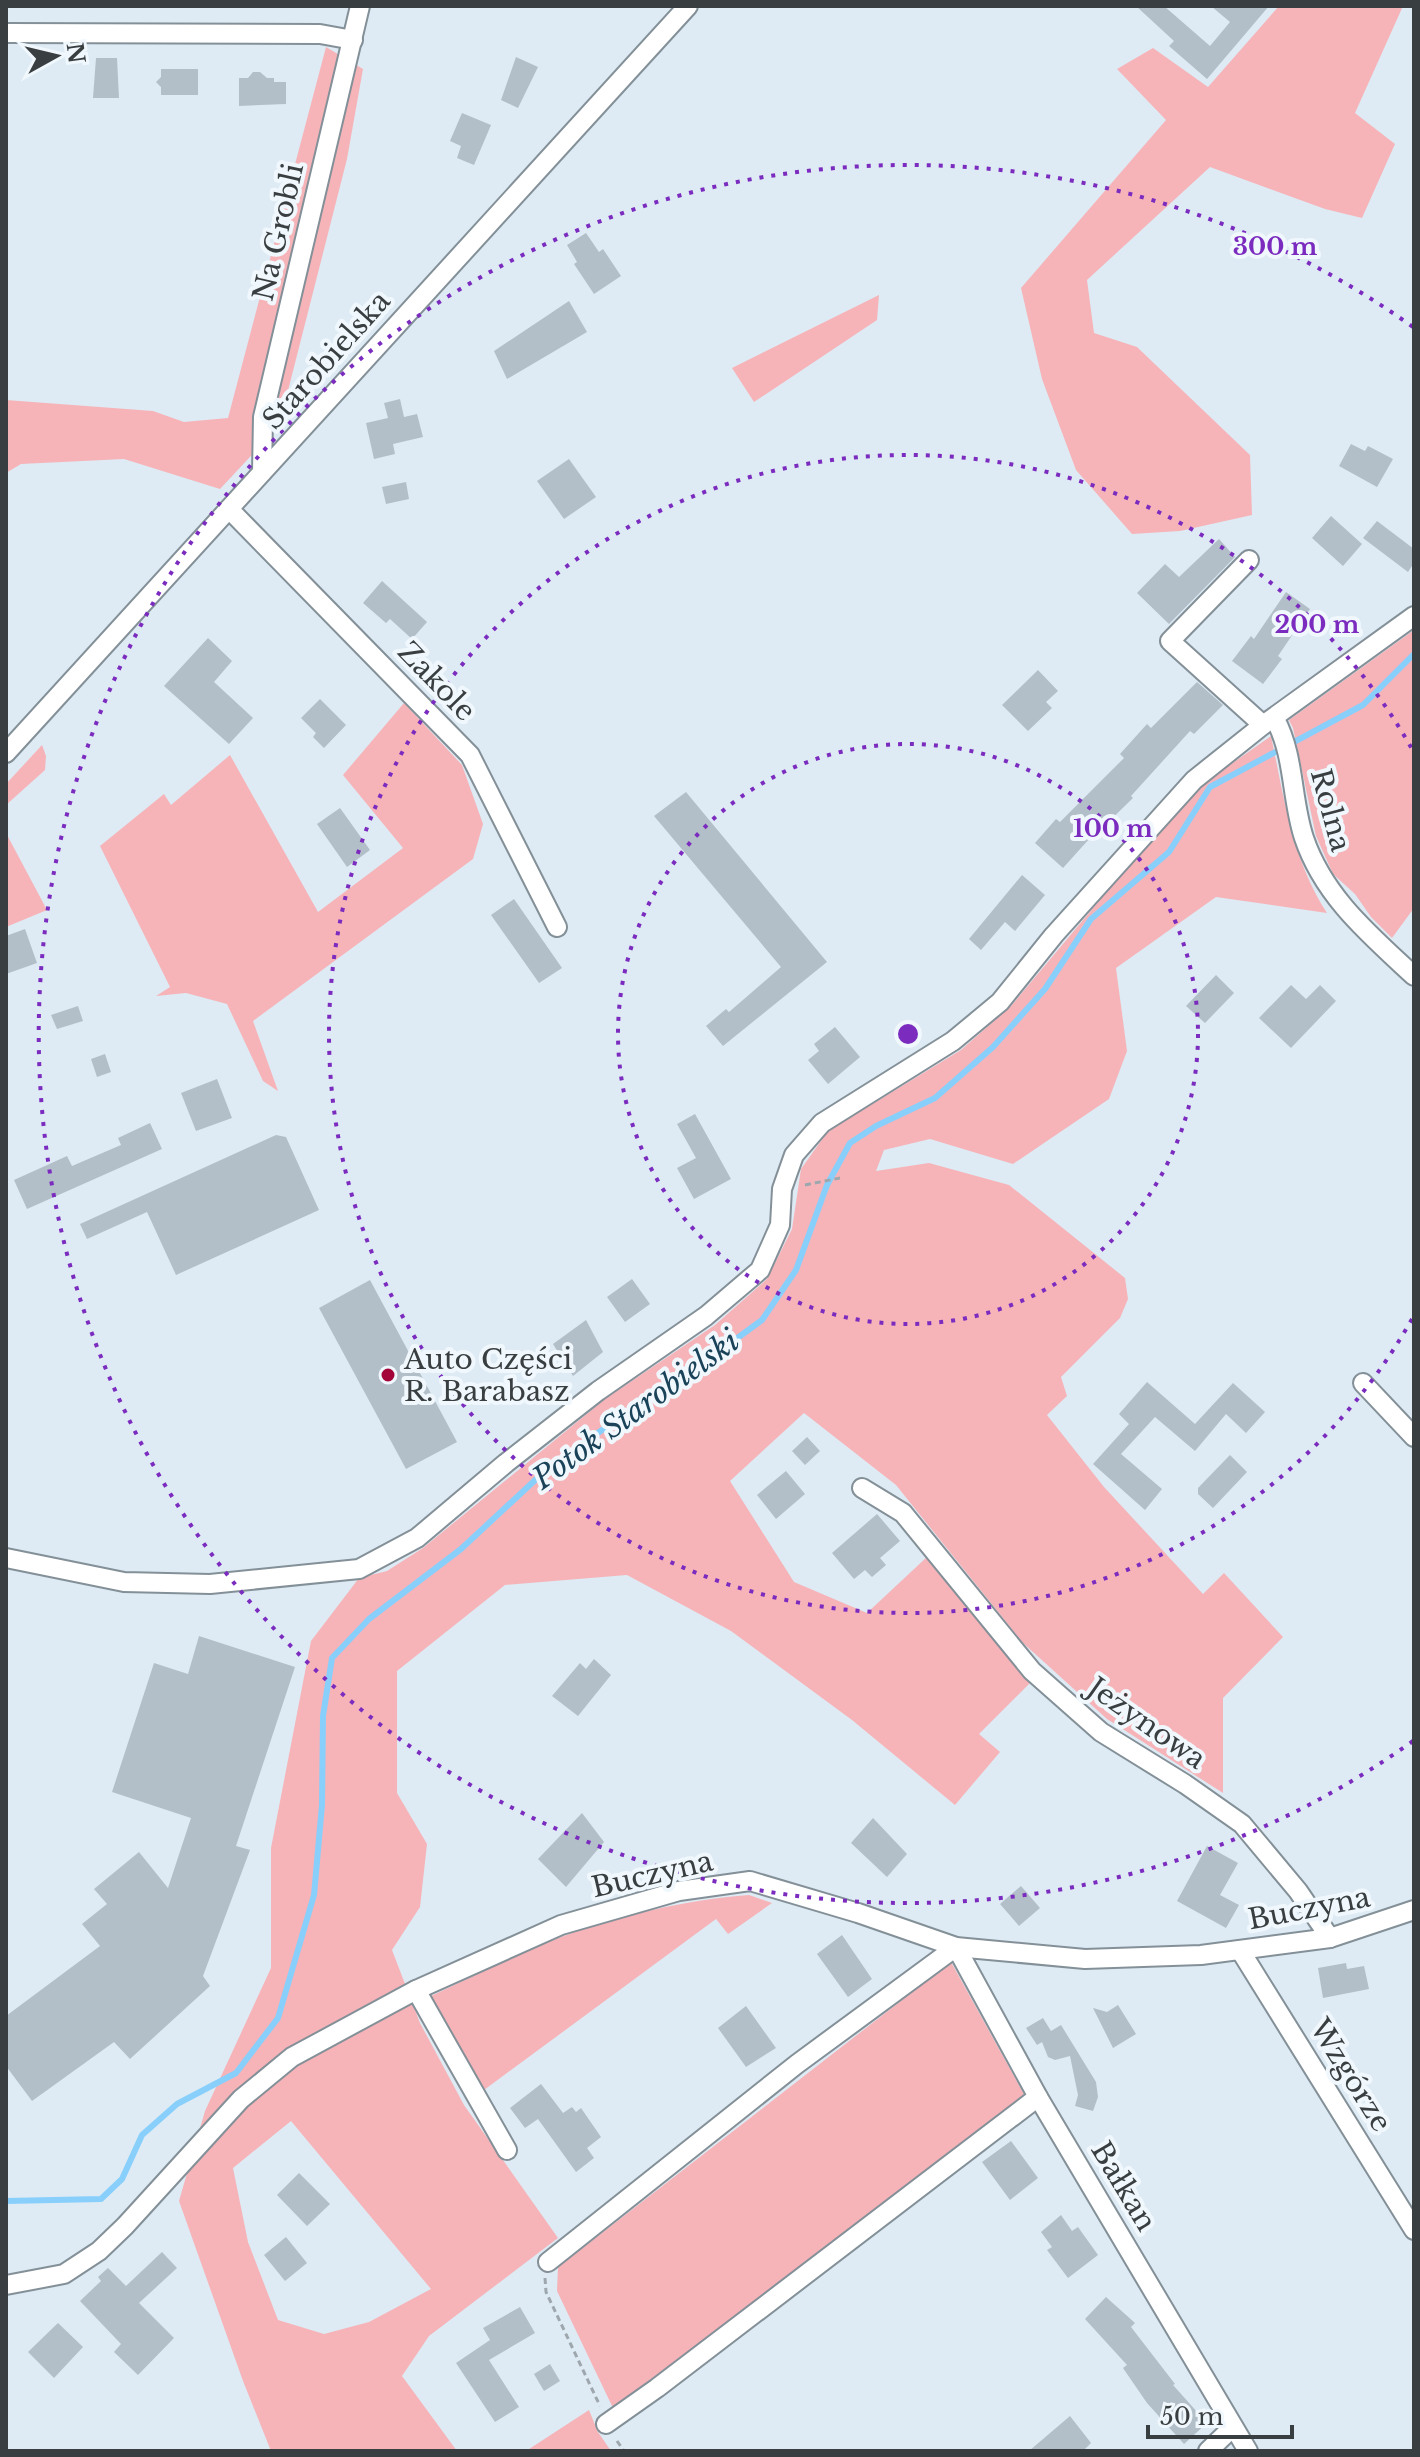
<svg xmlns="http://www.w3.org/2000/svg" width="1420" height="2457" font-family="'Libre Baskerville',serif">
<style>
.green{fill:#f6b4b9;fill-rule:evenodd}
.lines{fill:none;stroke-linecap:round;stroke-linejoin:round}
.stream{stroke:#88cffc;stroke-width:6}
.building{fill:#b3bfc8}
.minor-casing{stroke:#849098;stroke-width:22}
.path{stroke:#9da7ad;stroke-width:3;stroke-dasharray:6 4;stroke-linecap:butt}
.minor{stroke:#fff;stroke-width:18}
.ring{fill:none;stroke:#7b2cbf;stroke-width:4;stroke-dasharray:4 8}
.poi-dot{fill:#a30539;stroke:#f0f8fd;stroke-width:3}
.labels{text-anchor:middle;stroke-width:8;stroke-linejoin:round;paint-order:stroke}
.street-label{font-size:28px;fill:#393e41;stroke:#f0f8fd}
.poi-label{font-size:28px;fill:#393e41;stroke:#f0f8fd;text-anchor:start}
.water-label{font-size:30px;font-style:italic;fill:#1a4259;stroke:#f0f8fd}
.centre{fill:#7b2cbf;stroke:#f0f8fd;stroke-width:4}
.ring-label{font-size:24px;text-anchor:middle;font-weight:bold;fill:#7b2cbf;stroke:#f0f8fd;stroke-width:8;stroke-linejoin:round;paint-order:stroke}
</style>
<rect width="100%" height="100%" fill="#deebf4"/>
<g class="green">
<polygon points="1279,6 1403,6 1355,113 1395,144 1362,218 1325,209 1210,167 1087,280 1094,333 1137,347 1250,455 1252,515 1180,531 1132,534 1076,470 1042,379 1021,288 1166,120 1117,69 1153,48 1208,87"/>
<polygon points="326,47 363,69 347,159 279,426 220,489 124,459 21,464 6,473 6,400 153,411 184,422 228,418"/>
<polygon points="879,295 877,320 754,402 732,368"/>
<polygon points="1414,630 1414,908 1392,938 1371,917 1355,894 1333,874 1316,836 1293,728 1289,720"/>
<polygon points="404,703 462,765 483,824 473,859 253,1021 278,1091 263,1081 227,1004 186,993 156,996 170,987 100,846 164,794 171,805 230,755 318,912 403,848 343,775"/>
<path d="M 1271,736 C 1284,797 1292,859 1327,913 L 1216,897 L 1116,968 L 1127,1051 L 1109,1099 L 1013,1164 L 930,1139 L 884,1150 L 876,1171 L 929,1163 L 1009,1185 L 1125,1278 L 1128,1299 L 1120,1318 L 1061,1377 L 1067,1396 L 1047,1415 L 1104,1487 L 1203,1594 L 1224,1573 L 1283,1637 L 1223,1698 L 1223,1793 L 1107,1719 L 1023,1643 L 896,1485 L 804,1413 L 730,1481 L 794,1582 L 867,1613 L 928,1556 L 1031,1682 L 979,1734 L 1000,1752 L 955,1805 L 852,1720 L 731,1631 L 627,1575 L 505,1585 L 397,1671 L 397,1793 L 427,1844 L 420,1907 L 392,1950 L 420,2023 L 464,2105 L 558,2238 L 429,2336 L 402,2376 L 457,2451 L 271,2451 L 243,2381 L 179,2201 L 205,2111 L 271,1968 L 271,1848 L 311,1641 L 359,1578 L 387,1571 L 423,1548 L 605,1399 L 715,1325 L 767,1279 L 792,1229 L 801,1169 L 828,1131 L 961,1050 L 1011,1006 L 1135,858 L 1207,781 ZM 291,2121 L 431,2289 L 369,2322 L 324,2334 L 278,2320 L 248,2242 L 233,2168 Z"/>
<polygon points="42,745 46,756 45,770 6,805 6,784"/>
<polygon points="6,833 47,910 6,927"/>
<path d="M 749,1895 L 772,1903 L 728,1934 L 716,1919 L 484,2090 L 431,1996 C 474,1976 517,1954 561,1937 C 620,1915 686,1900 749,1895 Z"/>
<polygon points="951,1962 1025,2096 613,2408 557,2291 558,2267"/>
<polygon points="589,2410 598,2432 611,2451 526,2451"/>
</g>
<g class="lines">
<polyline class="stream" points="6,2201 101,2199 122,2179 142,2135 177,2104 236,2073 278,2018 314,1895 322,1805 323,1716 332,1658 369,1619 461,1549 547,1469 619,1418 695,1369 762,1320 796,1270 827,1185 850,1143 876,1126 935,1098 993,1047 1045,989 1091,919 1169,852 1210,787 1363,705 1414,654"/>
</g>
<g class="building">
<polygon points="1136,6 1164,6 1210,46 1230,22 1211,6 1269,6 1207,79 1169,46 1174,41"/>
<polygon points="516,57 538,67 518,108 501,100"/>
<polygon points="96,58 117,58 119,98 93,98"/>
<polygon points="161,69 198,69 198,95 161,95 161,87 156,82 161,77"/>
<polygon points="253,72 260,72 267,78 274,78 274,82 286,82 286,104 239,106 239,78 248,78"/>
<polygon points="462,113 491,125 474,165 457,158 461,146 450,141"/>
<polygon points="586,233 599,252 603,249 621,276 594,294 574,264 577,262 567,245"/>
<polygon points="569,301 587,332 507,379 494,351"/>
<polygon points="400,399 404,417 417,414 423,437 393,444 395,454 374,459 366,423 388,418 384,403"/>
<polygon points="1351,444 1365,451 1368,446 1393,459 1377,487 1339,466"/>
<polygon points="569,459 596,497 564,519 537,481"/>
<polygon points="406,482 409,499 386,504 382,487"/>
<polygon points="1331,516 1362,544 1343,566 1312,538"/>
<polygon points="1377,521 1414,549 1414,563 1408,572 1363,538"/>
<polygon points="1219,539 1235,557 1169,624 1137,593 1165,564 1179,577"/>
<polygon points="382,581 427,622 412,639 390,619 386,623 363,603"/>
<polygon points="1286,592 1310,609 1278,656 1282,659 1263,684 1232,661 1251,636 1254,639"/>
<polygon points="208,638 232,661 214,682 253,718 229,744 164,686"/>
<polygon points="1038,670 1058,691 1046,702 1052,708 1028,731 1002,705"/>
<polygon points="1197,682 1223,705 1194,734 1190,731 1131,796 1133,798 1100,830 1099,828 1063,868 1035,843 1056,819 1060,822 1124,758 1120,754 1147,724 1151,728"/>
<polygon points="320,699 346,725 324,748 313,737 316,733 301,718"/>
<polygon points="686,792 827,962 723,1046 706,1026 726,1009 729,1012 781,967 654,816"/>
<polygon points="340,808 370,850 347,867 317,824"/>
<polygon points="1022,875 1045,895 1015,931 1005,922 981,950 969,939"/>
<polygon points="514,899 562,968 539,983 491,915"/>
<polygon points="25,929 37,963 6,974 6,936"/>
<polygon points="1216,975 1234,993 1205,1023 1186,1006"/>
<polygon points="1291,985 1306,999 1320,985 1336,1001 1291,1048 1259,1018"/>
<polygon points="78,1006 83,1021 57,1029 51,1015"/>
<polygon points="835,1027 860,1057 828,1084 808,1060 819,1051 814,1044"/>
<polygon points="105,1054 111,1072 97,1077 91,1059"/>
<polygon points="217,1079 232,1118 196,1131 181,1093"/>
<polygon points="695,1114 731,1179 694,1199 677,1168 696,1158 677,1124"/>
<polygon points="150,1123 162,1149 27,1209 14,1180 67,1156 72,1166 121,1145 118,1138"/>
<polygon points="276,1135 286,1137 319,1210 176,1275 147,1212 87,1239 80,1224"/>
<polygon points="632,1279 650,1304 625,1322 607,1297"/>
<polygon points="370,1280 457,1442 406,1469 319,1308"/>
<polygon points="586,1320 603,1352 573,1376 553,1344"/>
<polygon points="1147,1382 1195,1424 1233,1383 1265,1412 1246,1433 1226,1414 1195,1451 1155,1417 1121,1454 1162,1489 1145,1510 1093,1464 1129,1424 1119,1414"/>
<polygon points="807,1437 820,1451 805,1465 792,1451"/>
<polygon points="1230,1455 1247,1472 1213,1508 1198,1494 1198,1488"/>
<polygon points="786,1471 805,1494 776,1519 757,1495"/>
<polygon points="877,1514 900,1541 880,1558 886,1565 872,1577 865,1570 854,1579 832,1553"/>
<polygon points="199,1636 295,1667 236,1846 250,1850 203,1976 210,1986 130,2059 114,2042 32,2101 6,2066 6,2016 100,1946 82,1924 107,1904 94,1889 139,1852 168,1888 191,1818 112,1792 154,1663 188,1674"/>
<polygon points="594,1659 611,1675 578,1716 552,1696 580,1663 586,1669"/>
<polygon points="582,1813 604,1842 566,1887 538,1859"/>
<polygon points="873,1818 907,1854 887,1877 851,1843"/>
<polygon points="1207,1846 1238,1863 1220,1895 1239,1905 1226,1928 1177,1901"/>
<polygon points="1021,1886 1040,1908 1019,1926 1000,1904"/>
<polygon points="842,1935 872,1979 848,1997 817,1954"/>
<polygon points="1346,1963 1347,1969 1364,1966 1369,1989 1323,1998 1318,1968"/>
<polygon points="1118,2005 1136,2034 1113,2048 1093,2008 1107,2012"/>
<polygon points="746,2006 776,2048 746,2067 718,2028"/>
<polygon points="1043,2018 1051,2031 1061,2025 1096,2082 1098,2097 1093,2111 1075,2106 1078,2095 1070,2056 1055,2060 1048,2057 1042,2042 1037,2045 1026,2028"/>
<polygon points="541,2084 563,2113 572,2107 576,2112 581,2108 601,2137 587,2148 594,2158 576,2172 538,2119 525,2128 510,2108"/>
<polygon points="1011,2141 1038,2178 1010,2200 982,2162"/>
<polygon points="299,2173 330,2204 307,2226 277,2195"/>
<polygon points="1061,2215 1072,2231 1078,2227 1098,2255 1068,2278 1047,2250 1052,2247 1041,2232"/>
<polygon points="286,2237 307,2263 285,2281 264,2255"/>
<polygon points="162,2252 177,2268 139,2303 174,2338 138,2375 114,2352 121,2344 80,2301 101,2281 98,2277 108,2268 126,2286"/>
<polygon points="1106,2297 1135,2323 1131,2327 1175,2384 1173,2385 1207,2423 1184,2444 1147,2403 1123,2368 1127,2365 1085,2319"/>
<polygon points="520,2307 535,2333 489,2360 519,2407 495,2422 456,2363 490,2340 483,2328"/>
<polygon points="58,2323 83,2347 54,2378 28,2352"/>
<polygon points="550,2364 560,2381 544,2391 534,2374"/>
<polygon points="1070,2416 1091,2443 1083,2451 1029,2451"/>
</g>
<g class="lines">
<g class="minor-casing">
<g id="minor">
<polyline points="6,33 320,34 353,40"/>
<polyline points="262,472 263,417 360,6"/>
<polyline points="229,509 470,755 557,927"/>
<polyline points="1249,560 1170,641 1263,725"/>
<path d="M 1275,719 C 1295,756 1291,799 1304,838 C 1324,897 1370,935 1414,976"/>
<polyline points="6,753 688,6"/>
<polyline points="1363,1383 1414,1437"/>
<polyline points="862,1488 903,1513 1032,1671 1101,1732 1185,1784 1242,1824 1298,1891 1330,1938"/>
<polyline points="6,1558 124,1582 210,1584 359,1569 417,1538 506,1463 598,1391 706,1316 760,1270 780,1225 782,1189 794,1155 822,1123 953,1041 1000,1002 1054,935 1194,780 1263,725 1414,616"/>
<polyline points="1240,1950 1414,2230"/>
<polyline points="416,1990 507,2150"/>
<polyline points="548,2262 797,2064 956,1947 1038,2097 1248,2451"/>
<polyline points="6,2285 64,2274 99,2251 125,2226 241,2099 292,2057 416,1990 561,1925 679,1891 750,1881 858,1913 956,1947 1085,1959 1201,1955 1330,1938 1414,1910"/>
<polyline points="606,2424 657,2388 1038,2097"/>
<polyline points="1208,2451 1233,2427"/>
</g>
</g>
<g class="path">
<polyline points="805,1185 840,1178"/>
<polyline points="545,2278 546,2292 600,2406"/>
<polyline points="617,2441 624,2451"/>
</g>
<use href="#minor" class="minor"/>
</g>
<g class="ring">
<circle cx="908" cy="1034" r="290"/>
<path d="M1412 1319A579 579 0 1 1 1412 749"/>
<path d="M1413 1741A869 869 0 1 1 1413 327"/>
</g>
<circle class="poi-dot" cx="388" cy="1375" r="8"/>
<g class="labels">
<g class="street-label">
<text transform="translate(278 232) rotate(-77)" y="10">Na Grobli</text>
<text transform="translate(326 360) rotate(-48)" y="10">Starobielska</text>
<text transform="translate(437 681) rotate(46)" y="10">Zakole</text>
<text transform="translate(1331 810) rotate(75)" y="10">Rolna</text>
<text transform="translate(1147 1723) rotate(35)" y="10">Jeżynowa</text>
<text transform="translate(652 1874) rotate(-13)" y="10">Buczyna</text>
<text transform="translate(1309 1908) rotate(-11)" y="10">Buczyna</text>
<text transform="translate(1351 2075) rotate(58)" y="10">Wzgórze</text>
<text transform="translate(1124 2186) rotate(59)" y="10">Bałkan</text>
</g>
<g class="poi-label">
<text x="404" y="1369">Auto Części<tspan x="404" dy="32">R. Barabasz</tspan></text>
</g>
<g class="water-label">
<text transform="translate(636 1410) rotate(-36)" y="10">Potok Starobielski</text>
</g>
</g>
<circle cx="908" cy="1034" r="12" class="centre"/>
<g class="ring-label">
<text x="1275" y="255">300 m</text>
<text x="1317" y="633">200 m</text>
<text x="1113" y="837">100 m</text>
</g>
<rect width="1420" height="2457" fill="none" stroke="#393e41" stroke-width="16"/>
<g transform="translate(56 56) rotate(82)" stroke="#f0f8fd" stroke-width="6" paint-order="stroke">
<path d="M0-6L14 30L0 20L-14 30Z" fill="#393e41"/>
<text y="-12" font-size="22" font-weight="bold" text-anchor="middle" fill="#393e41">N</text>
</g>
<path d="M1148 2425v12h144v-12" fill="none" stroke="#393e41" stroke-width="4"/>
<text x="1160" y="2425" font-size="24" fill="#393e41" stroke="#f0f8fd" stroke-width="6" paint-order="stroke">50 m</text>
</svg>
